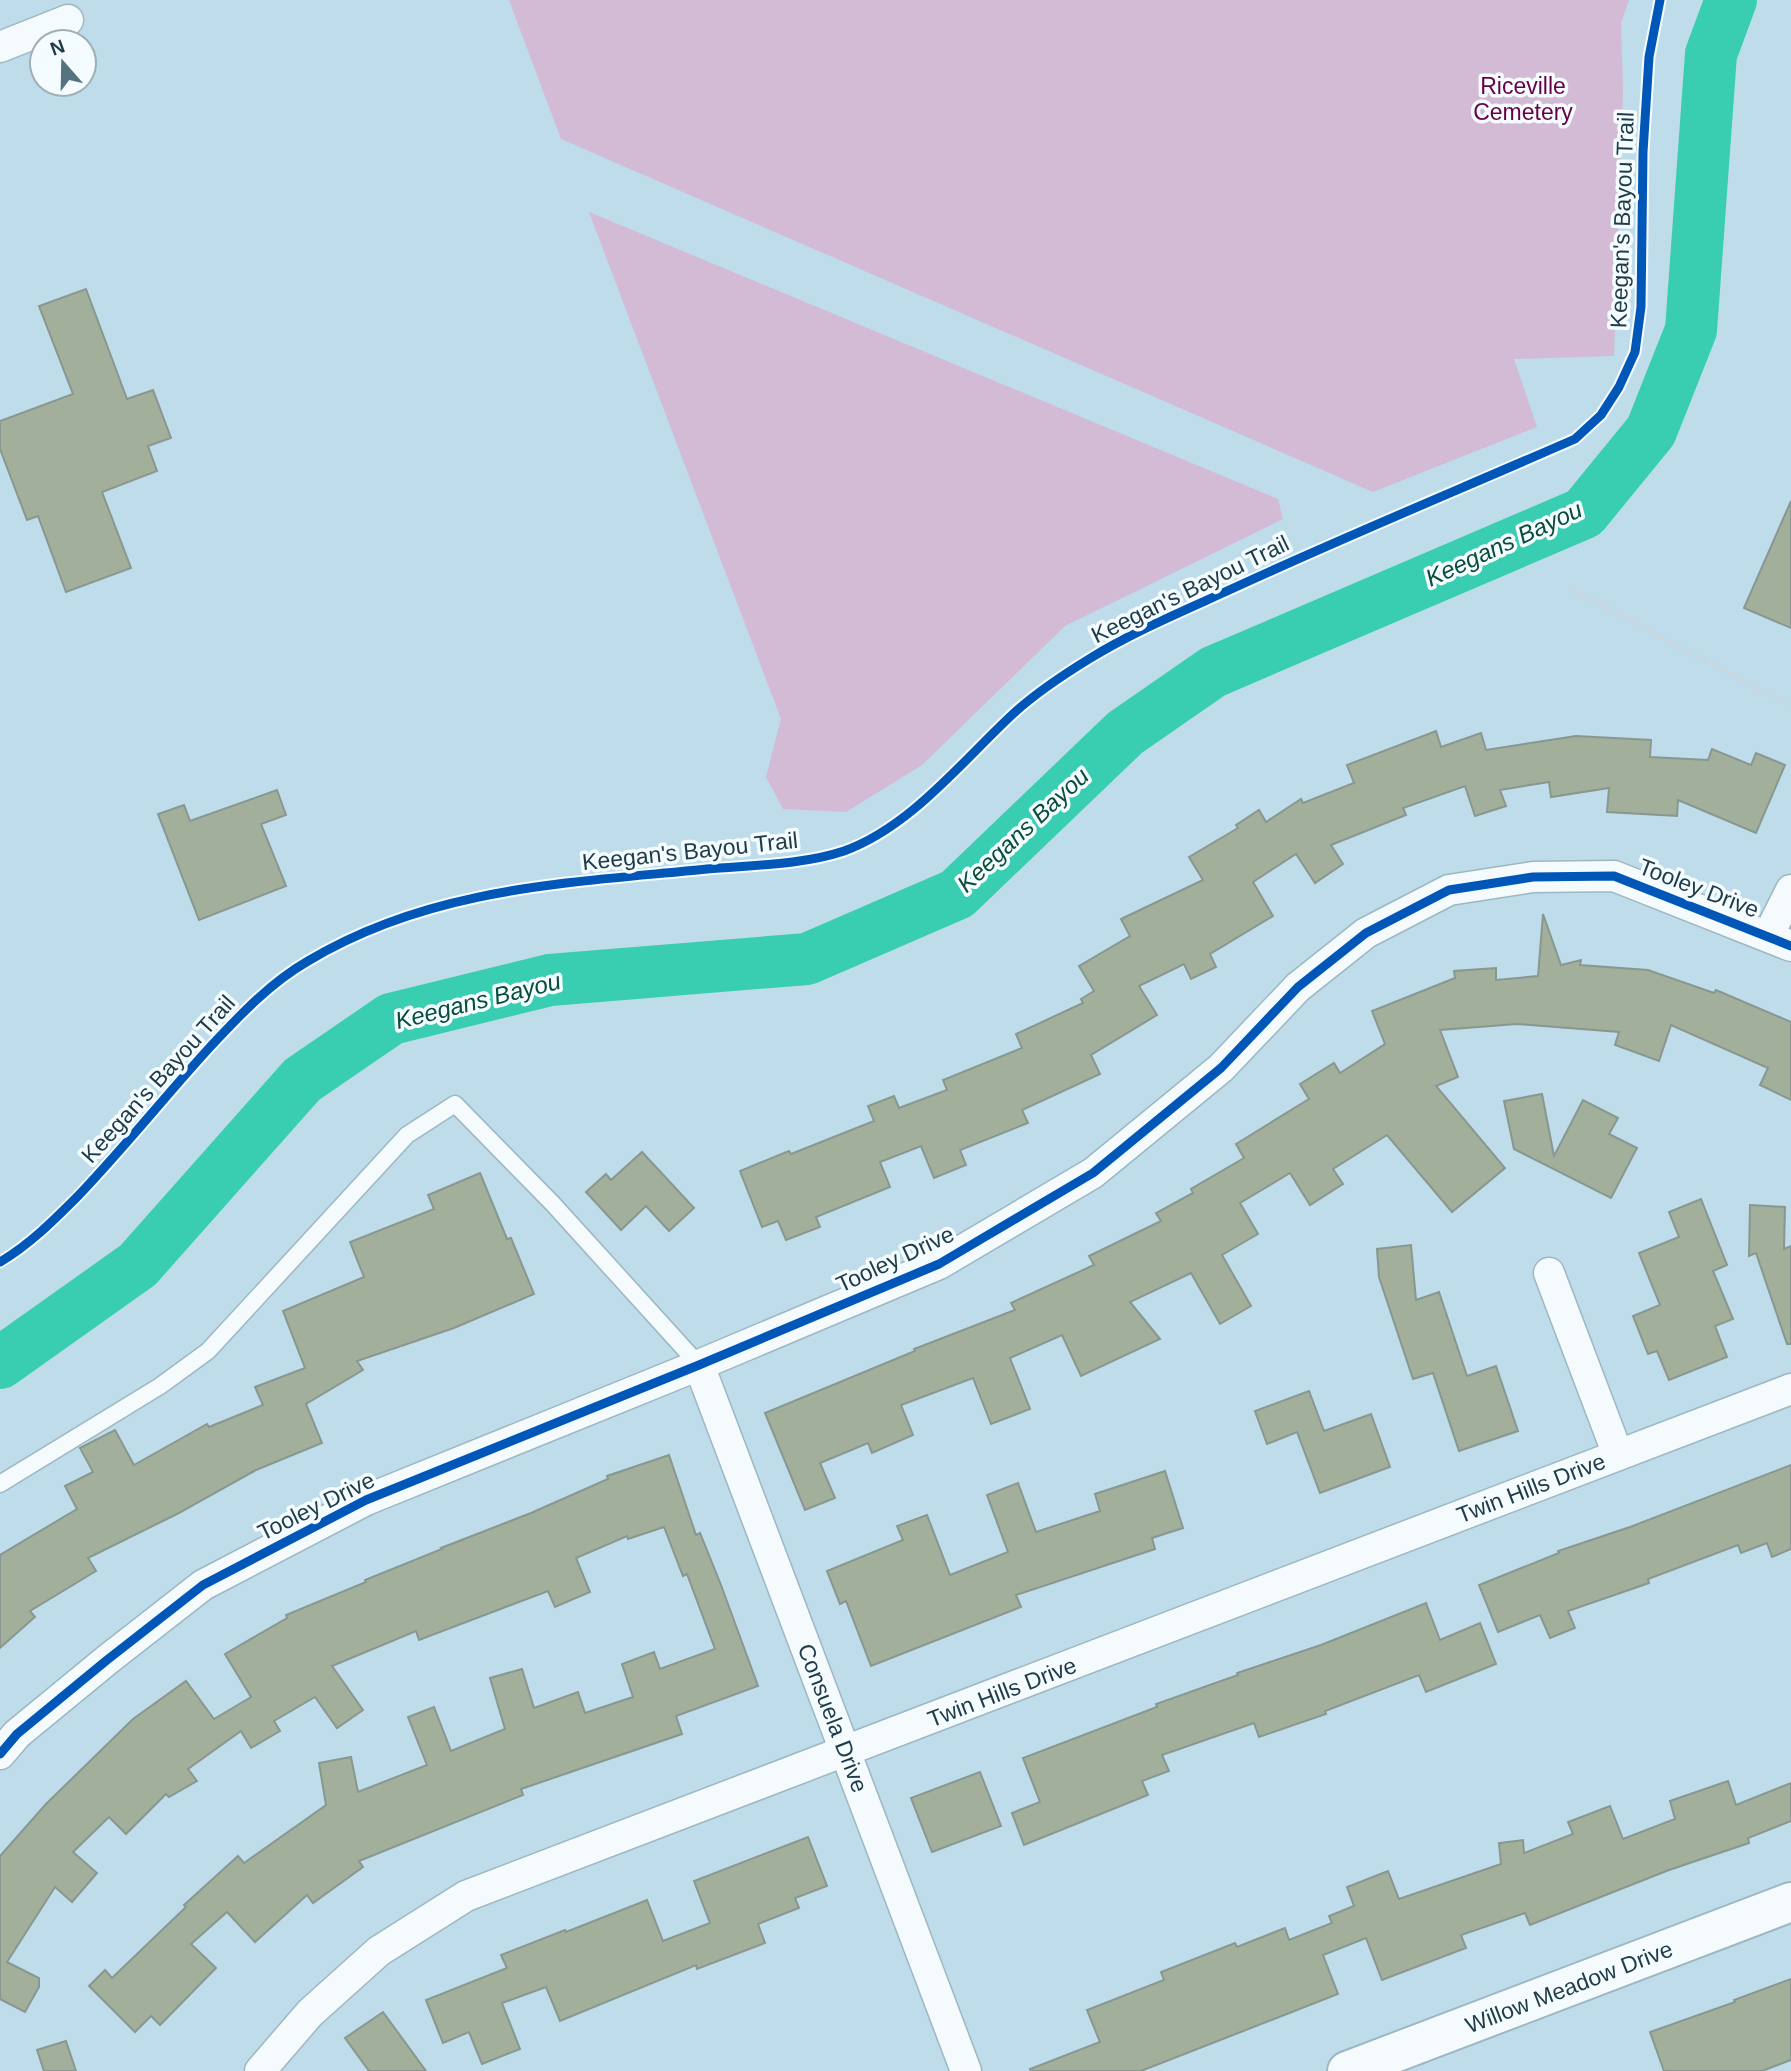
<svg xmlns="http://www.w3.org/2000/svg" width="1791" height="2071" font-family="Arial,sans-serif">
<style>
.green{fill:#d3bad5}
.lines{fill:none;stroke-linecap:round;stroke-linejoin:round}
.river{stroke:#39ceb1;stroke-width:52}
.building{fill:#a2af9a;stroke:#899791;stroke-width:2}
.service-casing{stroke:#9db7c3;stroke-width:19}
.minor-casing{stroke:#9db7c3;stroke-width:33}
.tertiary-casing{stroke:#9db7c3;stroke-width:42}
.path{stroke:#ccd6db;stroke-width:4.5;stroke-dasharray:5 5;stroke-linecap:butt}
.service{stroke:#f5fafc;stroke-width:16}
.minor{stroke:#f5fafc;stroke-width:30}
.tertiary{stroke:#f5fafc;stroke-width:38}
.cycleway-casing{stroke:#f5fcff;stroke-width:13}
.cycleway{stroke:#0057b8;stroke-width:9}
.labels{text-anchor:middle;stroke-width:7;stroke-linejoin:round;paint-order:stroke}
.park-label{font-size:23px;fill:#680046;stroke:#f5fcff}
.street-label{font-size:23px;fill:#1e3b47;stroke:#f5fcff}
.water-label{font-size:24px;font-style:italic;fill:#094d39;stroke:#f5fcff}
</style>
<rect width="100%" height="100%" fill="#bedcea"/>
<g class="green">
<polygon points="509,0 1629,0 1621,23 1623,91 1614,356 1514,359 1537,427 1373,492 561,139"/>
<polygon points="589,212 1278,499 1283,519 1065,626 922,765 846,812 783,809 766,777 781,719"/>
</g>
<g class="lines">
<polyline class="river" points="0,1363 138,1265 302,1080 391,1019 550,980 807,959 957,894 1125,733 1213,672 1584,513 1651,431 1691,330 1711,54 1731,0"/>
</g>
<g class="building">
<polygon points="86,289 127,399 153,390 171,438 148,446 157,471 102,492 131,568 66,592 38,516 27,520 0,449 0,421 73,394 39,306"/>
<polygon points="1791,501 1791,628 1744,608"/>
<polygon points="1436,731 1441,747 1481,733 1486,750 1576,736 1651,740 1650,757 1708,760 1712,749 1751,765 1756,753 1785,765 1756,833 1678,800 1677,816 1607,812 1609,788 1551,797 1549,782 1500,790 1506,806 1475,816 1465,786 1403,808 1406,815 1331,845 1343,864 1315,883 1296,854 1253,882 1273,916 1210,954 1216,967 1191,979 1184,964 1139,986 1157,1015 1091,1055 1100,1074 1022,1110 1028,1123 960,1150 966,1165 934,1178 921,1146 880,1162 890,1187 816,1217 820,1227 786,1240 778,1221 762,1227 740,1171 789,1151 791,1154 874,1121 868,1106 894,1096 899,1108 947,1090 943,1080 1022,1048 1016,1034 1083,1003 1081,999 1094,991 1079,966 1130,936 1121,919 1203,880 1189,857 1238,828 1236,825 1259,810 1266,822 1301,799 1303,803 1354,783 1347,765"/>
<polygon points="277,790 286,815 261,824 286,886 199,920 158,814 184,805 190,821"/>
<polygon points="1543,914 1561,965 1581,960 1580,965 1648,970 1714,993 1716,990 1791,1022 1791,1100 1760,1085 1768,1068 1671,1025 1659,1061 1615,1045 1619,1032 1517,1024 1440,1030 1458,1077 1436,1086 1505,1168 1452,1212 1387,1135 1333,1169 1343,1184 1310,1205 1290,1173 1240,1203 1258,1234 1222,1255 1251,1306 1220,1324 1191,1273 1130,1302 1160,1339 1081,1376 1062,1335 1010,1358 1030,1409 991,1424 973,1378 901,1405 913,1435 872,1453 868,1443 820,1463 835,1498 805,1510 765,1413 915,1351 914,1349 1015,1310 1011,1303 1094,1265 1089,1256 1161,1221 1156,1213 1193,1193 1191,1189 1244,1158 1236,1144 1309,1099 1300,1084 1334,1063 1340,1073 1385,1044 1372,1011 1455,978 1454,971 1496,968 1496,980 1538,976"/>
<polygon points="1542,1094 1554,1156 1583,1100 1618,1118 1609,1134 1637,1148 1611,1198 1514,1149 1504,1101"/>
<polygon points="642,1152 694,1208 669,1231 646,1206 621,1230 586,1192 606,1174 611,1180"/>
<polygon points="480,1173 507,1239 511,1238 534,1294 454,1328 357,1361 363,1370 306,1404 322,1443 256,1470 177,1514 88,1558 96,1571 30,1611 35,1617 0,1648 0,1555 77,1509 65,1486 93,1472 80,1448 115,1430 134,1465 207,1424 209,1427 263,1405 255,1387 305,1368 283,1311 364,1277 350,1242 434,1209 428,1195"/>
<polygon points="1701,1199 1727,1265 1713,1271 1733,1319 1715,1326 1727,1357 1669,1380 1657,1351 1648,1354 1633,1316 1660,1305 1639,1253 1679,1237 1669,1212"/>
<polygon points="1750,1205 1785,1207 1784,1249 1791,1246 1791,1344 1787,1344 1756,1253 1749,1256"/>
<polygon points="1411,1245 1416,1300 1439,1292 1467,1376 1496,1366 1518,1431 1459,1451 1433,1373 1413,1379 1379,1277 1377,1249"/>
<polygon points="1309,1391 1324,1431 1371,1414 1390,1467 1320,1493 1297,1432 1267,1444 1255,1411"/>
<polygon points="669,1455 696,1535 700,1533 721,1585 758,1686 676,1716 682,1734 521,1789 523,1795 359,1861 363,1867 313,1903 307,1895 255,1942 227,1912 191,1944 216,1968 160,2025 151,2016 135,2032 89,1986 105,1970 112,1978 186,1907 184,1905 238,1856 244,1863 326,1805 319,1763 351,1757 358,1792 427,1765 408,1717 434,1707 451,1751 505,1729 490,1678 522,1669 534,1708 578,1692 585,1713 633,1697 622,1664 654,1652 660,1669 715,1649 687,1574 683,1576 664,1527 628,1539 627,1536 576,1558 590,1592 555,1607 548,1591 419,1640 416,1631 332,1666 363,1710 337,1728 315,1697 274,1721 280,1731 251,1748 241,1731 188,1769 197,1781 169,1797 166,1794 126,1834 109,1817 73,1852 97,1873 72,1902 55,1887 7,1962 39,1978 39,1987 25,2012 0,1999 0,1856 46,1804 133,1719 186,1681 214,1719 251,1697 225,1654 287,1618 286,1615 366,1582 365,1580 442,1549 441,1548 531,1513 608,1479 607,1476"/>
<polygon points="1791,1465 1791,1549 1772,1557 1767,1543 1741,1553 1738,1545 1648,1579 1649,1583 1568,1611 1575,1628 1550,1638 1540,1615 1498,1632 1479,1585 1559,1553 1558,1551 1630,1527"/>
<polygon points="1165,1471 1183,1528 1152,1538 1155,1549 1016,1595 1021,1607 871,1666 846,1601 840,1604 827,1571 903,1540 897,1526 927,1515 950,1575 1008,1552 987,1495 1018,1483 1036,1532 1100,1511 1095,1494"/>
<polygon points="1426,1603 1440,1640 1480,1623 1496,1664 1426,1692 1419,1675 1325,1711 1326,1714 1259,1737 1254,1723 1162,1755 1169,1771 1142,1781 1148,1795 1024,1845 1012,1813 1040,1802 1023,1758 1157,1707 1156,1704 1238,1675 1237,1673 1321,1645"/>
<polygon points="980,1772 1001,1826 932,1852 911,1798"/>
<polygon points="1728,1781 1736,1805 1791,1783 1791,1821 1748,1838 1749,1843 1669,1870 1530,1925 1525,1913 1461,1935 1466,1948 1382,1980 1366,1938 1323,1955 1338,1994 1141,2071 1031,2071 1030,2069 1100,2042 1087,2010 1164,1980 1161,1972 1235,1943 1237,1947 1285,1928 1289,1940 1332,1923 1329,1916 1354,1906 1347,1887 1388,1871 1399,1899 1501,1864 1499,1843 1523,1840 1524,1853 1573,1834 1568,1822 1610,1806 1623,1839 1675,1819 1670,1801"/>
<polygon points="808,1837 827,1886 795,1898 799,1908 758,1924 765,1943 697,1969 696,1965 560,2021 546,1987 502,2003 520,2049 482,2064 469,2032 443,2043 426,2000 507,1968 501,1955 565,1930 566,1932 647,1900 663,1941 710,1923 694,1881"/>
<polygon points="1791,1979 1791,2060 1762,2071 1664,2071 1650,2032 1735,2002 1734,2000"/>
<polygon points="383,2012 426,2071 369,2071 345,2038"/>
<polygon points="66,2041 76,2071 44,2071 37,2050"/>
</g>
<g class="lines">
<g class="service-casing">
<polyline id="service" points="0,1484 160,1386 208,1351 407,1135 455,1104 553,1204 699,1365"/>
</g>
<g class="minor-casing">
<g id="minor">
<polyline points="0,47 68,20"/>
<polyline points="1768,936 1791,890"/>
<polyline points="1549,1273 1618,1455"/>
<polyline points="699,1365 966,2071"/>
<polyline points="0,1754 17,1734 107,1660 203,1585 366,1500 699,1365 939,1264 1093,1173 1221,1068 1298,987 1366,933 1449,890 1533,877 1614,876 1791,946"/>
<polyline points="260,2071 310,2013 379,1951 466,1896 1791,1389"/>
</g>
</g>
<g class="tertiary-casing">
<polyline id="tertiary" points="1347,2071 1791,1902"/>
</g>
<polyline class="path" points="1571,589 1791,706"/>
<use href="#service" class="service"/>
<use href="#minor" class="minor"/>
<use href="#tertiary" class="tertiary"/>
<g class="cycleway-casing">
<g id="cycleway">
<path d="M 0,1262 C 29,1245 53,1221 77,1197 C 124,1148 166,1095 211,1046 C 241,1014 270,983 308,961 C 431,887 569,883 707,869 C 752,865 802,865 844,851 C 911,827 963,760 1014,713 C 1037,692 1063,675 1089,659 C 1136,630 1188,609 1238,586 C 1349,535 1463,488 1575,439 L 1601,415 L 1619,387 L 1635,352 L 1641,307 L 1643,152 L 1649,57 L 1660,0"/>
<polyline points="0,1754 17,1734 107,1660 203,1585 366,1500 699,1365 939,1264 1093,1173 1221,1068 1298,987 1366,933 1449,890 1533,877 1614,876 1791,946"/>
</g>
</g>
<use href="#cycleway" class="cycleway"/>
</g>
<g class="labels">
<g class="park-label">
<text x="1523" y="94">Riceville<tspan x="1523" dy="26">Cemetery</tspan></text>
</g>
<g class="street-label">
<text transform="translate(1622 220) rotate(-88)" y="8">Keegan's Bayou Trail</text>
<text transform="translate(1190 589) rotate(-26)" y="8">Keegan's Bayou Trail</text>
<text transform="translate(690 851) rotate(-6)" y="8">Keegan's Bayou Trail</text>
<text transform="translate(1699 888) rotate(21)" y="8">Tooley Drive</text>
<text transform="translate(158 1079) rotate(-48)" y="8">Keegan's Bayou Trail</text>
<text transform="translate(895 1259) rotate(-25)" y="8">Tooley Drive</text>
<text transform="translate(1531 1488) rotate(-21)" y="8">Twin Hills Drive</text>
<text transform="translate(316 1506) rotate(-26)" y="8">Tooley Drive</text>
<text transform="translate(1002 1692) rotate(-21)" y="8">Twin Hills Drive</text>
<text transform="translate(833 1718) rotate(69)" y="8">Consuela Drive</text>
<text transform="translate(1569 1987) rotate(-21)" y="8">Willow Meadow Drive</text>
</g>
<g class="water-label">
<text transform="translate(1504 544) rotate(-25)" y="8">Keegans Bayou</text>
<text transform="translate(1023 830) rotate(-43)" y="8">Keegans Bayou</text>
<text transform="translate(478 1001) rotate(-14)" y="8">Keegans Bayou</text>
</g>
</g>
<g transform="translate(63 63) rotate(340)"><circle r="33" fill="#f5fcff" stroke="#9fafb5" stroke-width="2"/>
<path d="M0-5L12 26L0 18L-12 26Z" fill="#567380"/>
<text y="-10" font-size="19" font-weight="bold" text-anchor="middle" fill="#1e3b47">N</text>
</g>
</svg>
